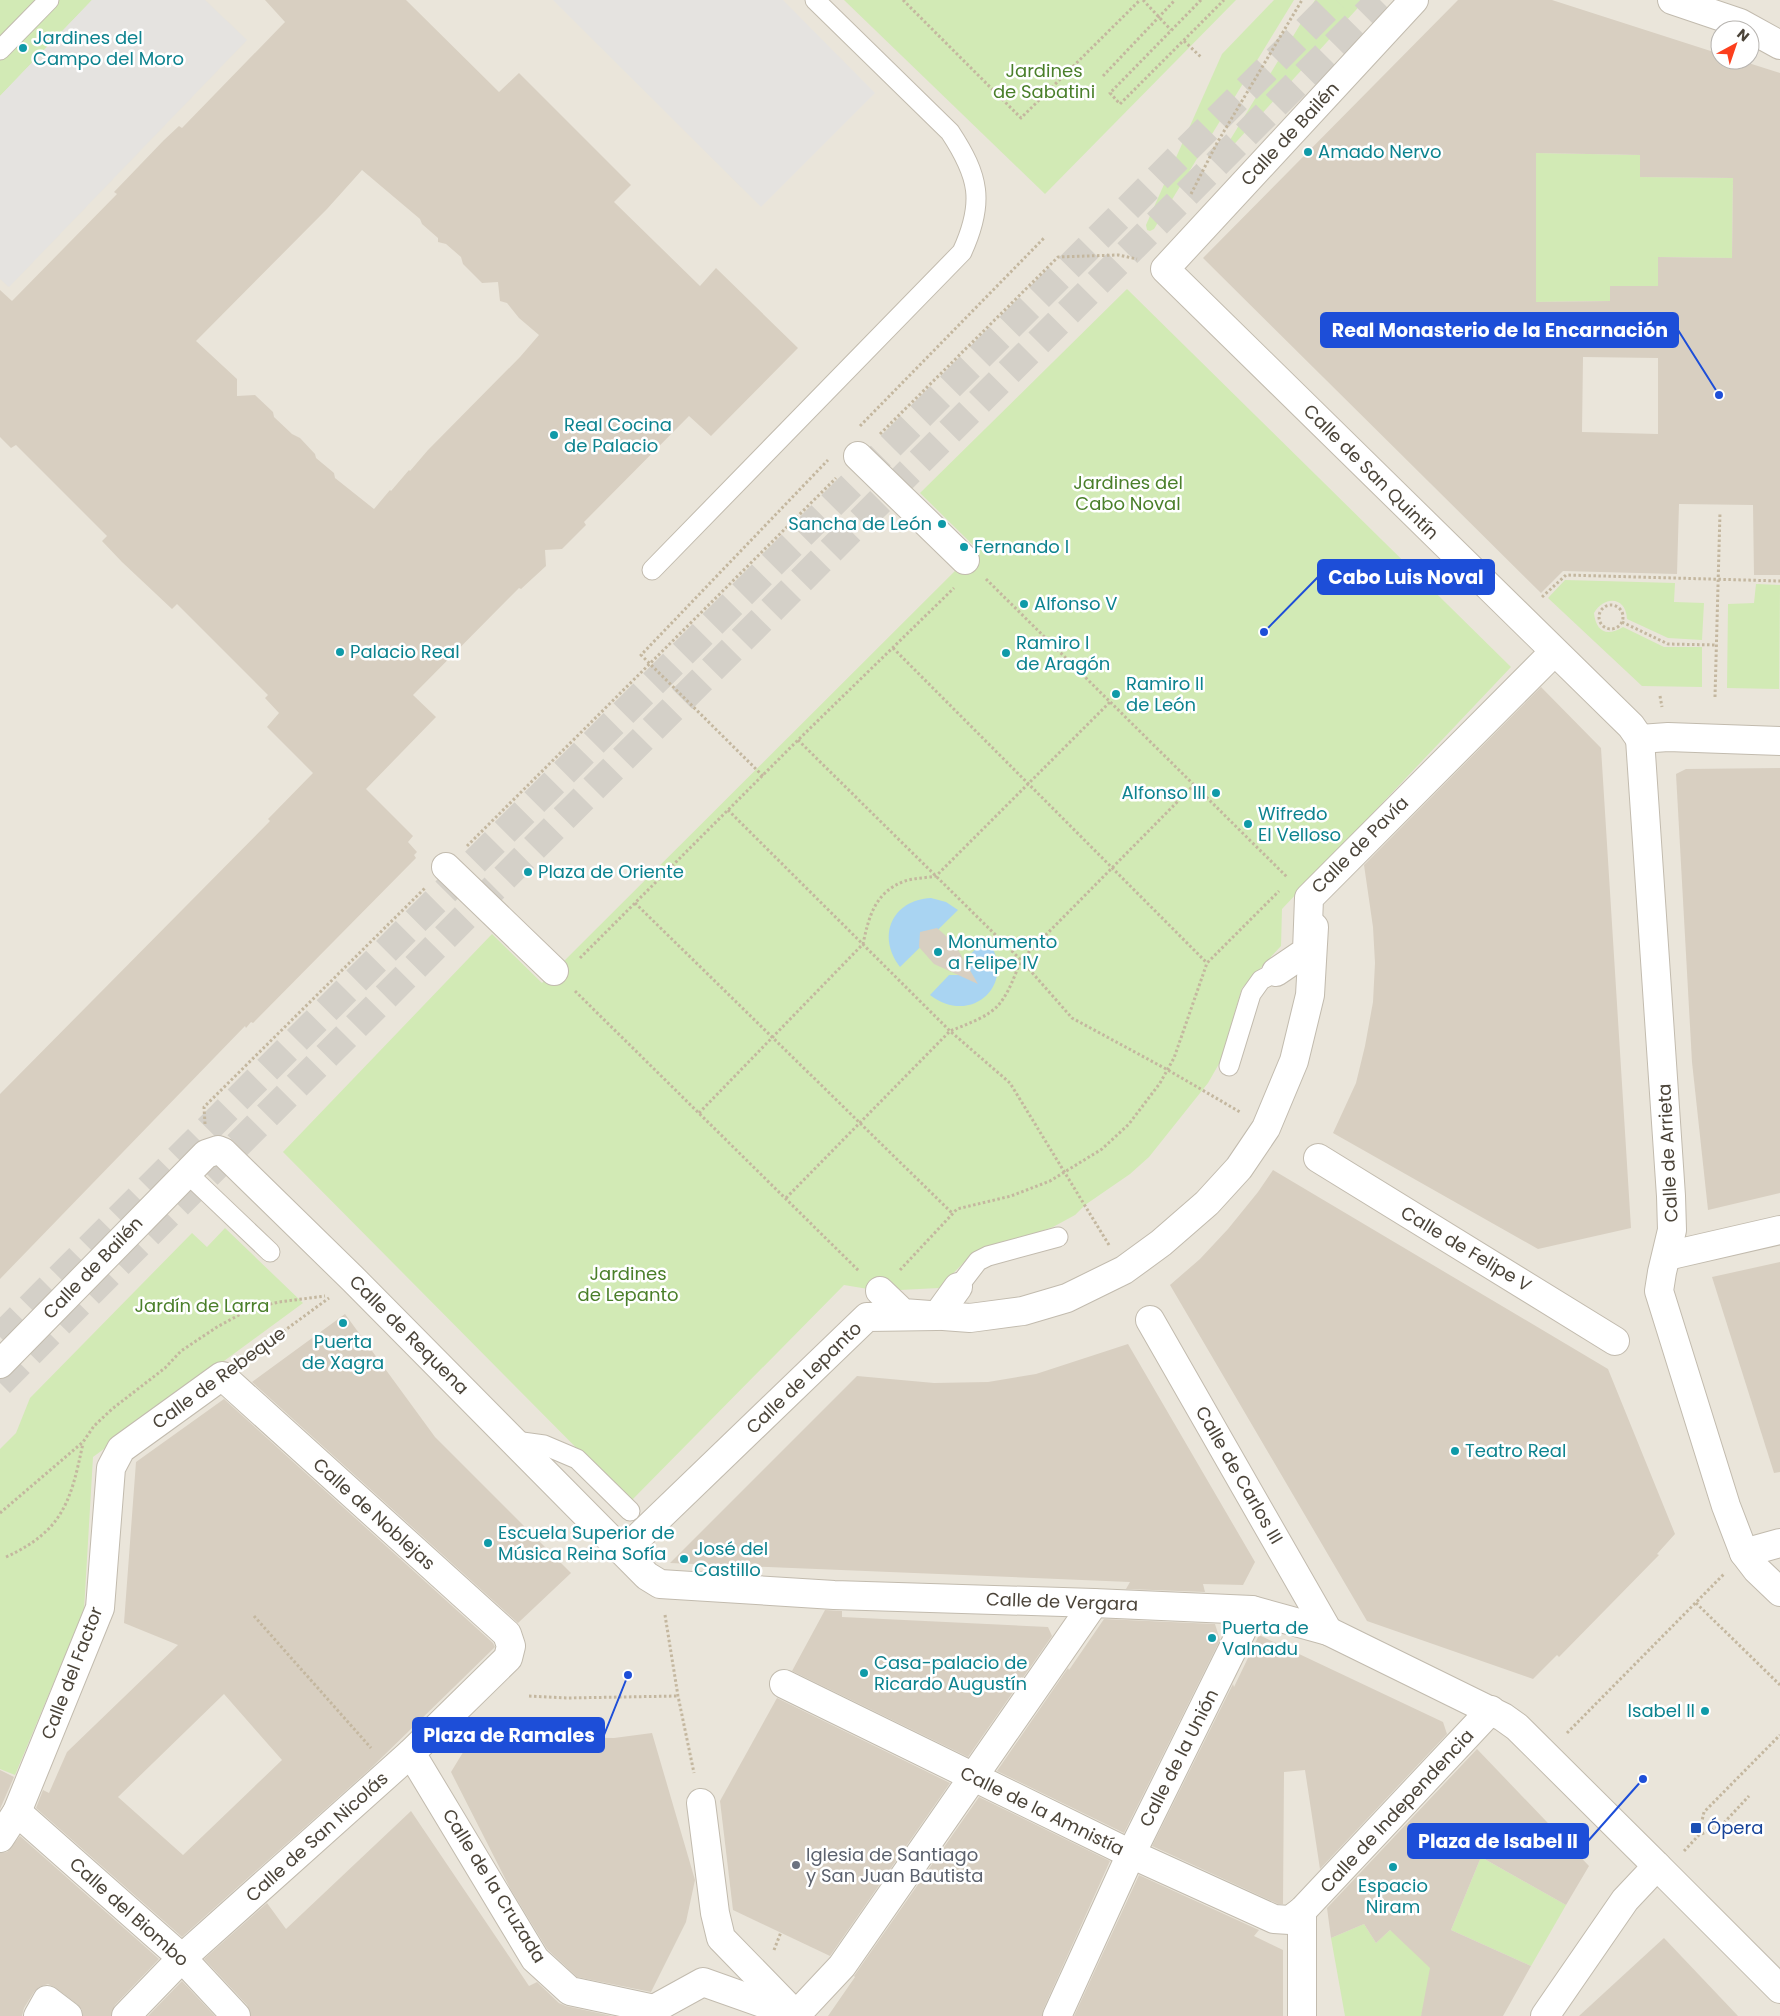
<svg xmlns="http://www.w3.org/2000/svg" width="1780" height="2016" font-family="Poppins,sans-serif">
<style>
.residential{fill:#eae5da;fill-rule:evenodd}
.green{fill:#d2eab5}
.parking{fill:#e5e3e0}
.water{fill:#a9d4f2}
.building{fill:#d8cfc1;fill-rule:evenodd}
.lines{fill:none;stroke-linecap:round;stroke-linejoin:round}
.secondary-tunnel{stroke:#d4d0c8;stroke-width:28;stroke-dasharray:28 14;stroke-linecap:butt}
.service-casing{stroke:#c2bbae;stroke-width:21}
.pedestrian-casing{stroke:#c2bbae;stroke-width:30}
.minor-casing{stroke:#c2bbae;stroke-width:30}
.path{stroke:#c4b79f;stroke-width:3;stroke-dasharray:2.5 2.5;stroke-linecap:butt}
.service{stroke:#fff;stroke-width:19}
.pedestrian{stroke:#fff;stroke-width:28}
.minor{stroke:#fff;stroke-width:28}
.culture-dot{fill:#0f9aa8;stroke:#fff;stroke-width:2}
.transit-dot{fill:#1a4fb4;stroke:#fff;stroke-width:2}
.worship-dot{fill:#6b7280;stroke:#fff;stroke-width:2}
.labels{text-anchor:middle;stroke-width:5;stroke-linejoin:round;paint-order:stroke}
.culture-label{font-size:18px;fill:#0d838f;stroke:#fff;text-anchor:start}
.park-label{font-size:18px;fill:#4a7f2a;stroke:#fff}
.street-label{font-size:18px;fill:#4b4439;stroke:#fff}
.transit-label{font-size:18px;fill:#164399;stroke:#fff;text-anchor:start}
.worship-label{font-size:18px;fill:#5b616d;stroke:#fff;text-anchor:start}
.leader{fill:none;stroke:#1d4ed8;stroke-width:2}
.callout-dot{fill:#1d4ed8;stroke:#fff;stroke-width:2}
.callout{fill:#1d4ed8;stroke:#1d4ed8;stroke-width:2}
.callout-label{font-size:19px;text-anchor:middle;font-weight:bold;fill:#fff}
</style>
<rect width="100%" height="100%" fill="#f6f3ec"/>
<path class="residential" d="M 0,0 L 1780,0 L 1780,2016 L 0,2016 ZM 1720,30 L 1750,30 L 1750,60 L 1720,60 Z"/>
<g class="green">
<polygon points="0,0 92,0 0,96"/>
<polygon points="844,0 1236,0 1045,194"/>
<polygon points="1274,0 1294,0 1154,229 1150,231 1147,230 1146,225 1222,54"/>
<polygon points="1315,0 1365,0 1228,151 1225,148 1227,145"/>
<polygon points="1536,153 1640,155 1640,177 1733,178 1732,258 1658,257 1658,286 1610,286 1610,301 1533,302 1536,286"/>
<polygon points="1127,289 1511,667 1282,909 1281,946 1242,988 1220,1062 1208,1083 1149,1157 1130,1174 1085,1205 1075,1215 1053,1227 1003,1244 980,1249 972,1254 939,1288 880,1291 844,1285 630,1502 283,1152 492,934 542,983 977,549 920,493"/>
<path d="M 1565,580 L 1675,583 L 1674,602 L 1704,603 L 1702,640 L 1668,638 L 1627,619 C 1626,597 1605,595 1594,613 C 1596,632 1607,637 1623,627 L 1664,647 L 1702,647 L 1702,687 L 1642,686 L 1548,598 Z"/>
<polygon points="1756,584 1780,585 1779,689 1727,688 1728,604 1754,603"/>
<polygon points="225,1228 303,1303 93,1457 84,1610 15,1775 0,1769 0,1449 16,1433 30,1398 192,1233 207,1247"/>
<polygon points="1481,1857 1566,1905 1531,1966 1451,1930"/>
<polygon points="1364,1924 1376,1943 1390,1930 1438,1961 1421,2016 1345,2016 1331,1938"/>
</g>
<g class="parking">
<polygon points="92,0 205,0 247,40 9,287 0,279 0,96"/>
<polygon points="553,0 783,0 875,93 761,207"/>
</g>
<g class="water">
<path d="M 931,898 L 946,902 L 958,910 L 900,967 C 876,936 892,900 931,898 Z"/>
<path d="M 986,938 C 1020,981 973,1028 930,995 L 949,975 L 961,975 L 967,966 L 966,959 Z"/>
</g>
<g class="building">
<path d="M 265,0 L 406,0 L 499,92 L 519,73 L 631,185 L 614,202 L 700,286 L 716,268 L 798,348 L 711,436 L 689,416 L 584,522 L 586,525 L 562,549 L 545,550 L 546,566 L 521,589 L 519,588 L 413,695 L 436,717 L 366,789 L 413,836 L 408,842 L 417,852 L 414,855 L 416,858 L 253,1023 L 251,1022 L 246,1028 L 245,1026 L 0,1279 L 0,1094 L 270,821 L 268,819 L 313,773 L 267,727 L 279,713 L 265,698 L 268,695 L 177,604 L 172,609 L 122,562 L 102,541 L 107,536 L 16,445 L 11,448 L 0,437 L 0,290 L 12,301 L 117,194 L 114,192 L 164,140 L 179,126 L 182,128 L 285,22 ZM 362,170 L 420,219 L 422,224 L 438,238 L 438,242 L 446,244 L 461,257 L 463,264 L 482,283 L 498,282 L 500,301 L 507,303 L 519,318 L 539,335 L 520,357 L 428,450 L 410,471 L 409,470 L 391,491 L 390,490 L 374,509 L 335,478 L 334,473 L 316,458 L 315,454 L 300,438 L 292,434 L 274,417 L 273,412 L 255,395 L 237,396 L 237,379 L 196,341 L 327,209 Z"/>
<path d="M 1458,0 L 1552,0 L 1720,54 L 1720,60 L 1739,60 L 1780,73 L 1780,575 L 1754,575 L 1753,505 L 1679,504 L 1677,574 L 1563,571 L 1541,593 L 1203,258 ZM 1536,153 L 1640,155 L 1640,177 L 1733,178 L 1732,258 L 1658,257 L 1658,286 L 1610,286 L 1610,301 L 1536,302 ZM 1583,357 L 1658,358 L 1658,434 L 1582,432 Z"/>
<polygon points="1541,687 1601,748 1631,1228 1538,1249 1333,1133 1356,1083 1365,1046 1373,1002 1375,963 1373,927 1364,865"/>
<polygon points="1780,768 1780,1193 1708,1210 1692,1062 1676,774 1686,769"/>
<polygon points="937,928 954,943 978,984 934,964 919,947 920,932"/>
<polygon points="1273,1170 1608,1369 1675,1534 1657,1554 1659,1555 1559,1657 1557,1655 1533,1679 1367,1621 1170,1285 1200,1259 1228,1229 1258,1192"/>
<polygon points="1780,1262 1780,1472 1774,1473 1712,1277"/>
<polygon points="345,1314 435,1437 571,1573 518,1623 252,1382"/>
<polygon points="1128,1344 1255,1562 1243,1585 1203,1584 1205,1592 1126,1589 1130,1582 670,1563 857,1376 934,1383 988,1382 1036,1374"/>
<path d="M 224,1399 L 493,1643 L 495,1647 L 370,1769 L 182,1937 L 36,1808 L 43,1790 L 49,1793 L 67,1752 L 178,1645 L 124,1623 L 136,1462 ZM 224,1694 L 282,1760 L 183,1855 L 118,1797 Z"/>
<polygon points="825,1610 842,1611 842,1617 1048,1627 1052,1636 968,1757 792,1671"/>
<polygon points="1104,1619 1215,1624 1220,1640 1124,1833 997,1771 1068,1668 1069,1670"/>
<polygon points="1259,1635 1443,1722 1447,1734 1320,1869 1305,1770 1284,1772 1283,1904 1278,1904 1152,1846 1233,1684 1234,1687"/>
<polygon points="777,1698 950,1783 830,1956 733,1910 720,1801"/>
<polygon points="652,1733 695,1880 686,1922 651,1992 577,1977 547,1949 510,1888 451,1772 473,1736 614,1738"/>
<polygon points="1477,1749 1589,1866 1566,1905 1481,1857 1451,1930 1531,1966 1503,2016 1421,2016 1430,1968 1390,1930 1376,1943 1364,1924 1331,1938 1327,1908"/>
<polygon points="0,1770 14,1777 0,1809"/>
<polygon points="979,1797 1110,1861 1043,2010 1042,2016 828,2016 855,1977 854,1976"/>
<polygon points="411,1811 529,1986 537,1982 559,2003 566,2006 612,2016 251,2016 247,2005 204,1959 267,1903 286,1929"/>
<polygon points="20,1836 159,1959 115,2005 111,2016 83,2016 82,2010 77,2004 56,1988 48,1984 39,1987 34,1992 24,2008 22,2016 0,2016 0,1853 7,1852"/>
<polygon points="1139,1875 1259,1930 1254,1936 1283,1950 1283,2016 1074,2016"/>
<polygon points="1664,1938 1738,2016 1579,2016 1653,1948"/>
<polygon points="182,1981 215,2016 148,2016"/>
</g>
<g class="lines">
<g class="secondary-tunnel">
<polyline points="0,1337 1336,0"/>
<polyline points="0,1383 1380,0"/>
</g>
<g class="service-casing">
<g id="service">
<polyline points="0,50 49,0"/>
<path d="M 652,570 L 962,252 C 985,202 979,176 950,132 L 815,0"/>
<polyline points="1229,1066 1251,994 1261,980 1276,972"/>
<polyline points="187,1173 270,1252"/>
<polyline points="958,1287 978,1261 988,1256 1058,1237"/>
<polyline points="515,1441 544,1445 577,1459 630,1511"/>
</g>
</g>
<g class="pedestrian-casing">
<g id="pedestrian">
<polyline points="858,456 965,560"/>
<polyline points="446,867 554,971"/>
<polyline points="1318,1158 1615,1341"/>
<polyline points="880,1291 903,1313 970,1318 1023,1311 1067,1298 1124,1270 1161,1243 1207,1203 1239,1168 1266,1128 1294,1061 1310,995 1314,927"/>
<polyline points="1150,1320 1328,1631"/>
<polyline points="17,1812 182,1958 236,2016"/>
<polyline points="1657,1866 1780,1989"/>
<polyline points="654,2009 703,1982 796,2015"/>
<polyline points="38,2016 47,2000 68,2016"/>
</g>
</g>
<g class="minor-casing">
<g id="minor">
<polyline points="1414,0 1165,269 1631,726 1640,739"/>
<polyline points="1672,0 1740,23 1780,45"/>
<polyline points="1640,739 1671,1196 1672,1230 1662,1272 1659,1291 1726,1506 1744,1553 1757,1570 1780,1592"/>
<polyline points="1640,739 1668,737 1780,741"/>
<polyline points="1276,972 1307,951 1309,898 1554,652"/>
<polyline points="1667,1256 1780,1230"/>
<polyline points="0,1364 206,1154 218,1150 223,1152 353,1279 647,1576 660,1584 834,1595 1094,1603 1252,1610 1328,1631 1503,1717 1517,1727 1657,1866 1625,1900 1545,2016"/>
<polyline points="624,1551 867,1317 937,1316 958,1287"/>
<polyline points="1744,1553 1780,1543"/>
<polyline points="784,1684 1131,1854 1274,1919 1290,1920 1302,1911 1491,1710"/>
<polyline points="411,1753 535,1959 570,1991 654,2009 654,2016"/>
<polyline points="701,1803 715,1913 721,1938 797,2016"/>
<polyline points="0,1838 17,1812 100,1608 111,1468 121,1449 222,1376 507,1634 511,1646 508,1658 411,1753 182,1958 126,2016"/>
<polyline points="1302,1911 1302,2016"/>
<polyline points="796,2015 842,1966 1094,1603"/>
<polyline points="1057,2016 1131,1854 1252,1610"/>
</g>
</g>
<g class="path">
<polyline points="903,0 1021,118 1140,0"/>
<polyline points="1143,0 1171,30"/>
<polyline points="1201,0 1110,93 1120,104 1224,0"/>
<polyline points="1184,41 1202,58"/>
<polyline points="1103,76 1175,0"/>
<polyline points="1191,194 1217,143 1302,0"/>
<polyline points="860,426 1045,237"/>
<polyline points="880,434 1058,257 1118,255 1137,259"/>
<polyline points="986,579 1287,877"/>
<polyline points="1542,597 1566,575 1780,581"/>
<circle cx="1611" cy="617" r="12"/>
<polyline points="1622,622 1668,644 1716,645"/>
<polyline points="893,648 1207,963"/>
<polyline points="1660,696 1662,707"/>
<polyline points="1715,697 1720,512"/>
<polyline points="798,740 1021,960 1072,1018 1168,1070 1240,1112"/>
<polyline points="763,776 641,655 828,460"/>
<polyline points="728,810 950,1031 1010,1083 1109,1245"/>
<polyline points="467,846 836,478"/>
<polyline points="635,903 953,1214"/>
<polyline points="580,958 798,740 954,588"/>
<polyline points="575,991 859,1271"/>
<path d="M 699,1113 L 863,944 C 869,916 875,892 905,881 C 914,878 926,878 936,876 L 1110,702"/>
<polyline points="205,1124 204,1107 426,887"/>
<path d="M 786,1198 L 950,1031 C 999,1012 1002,1009 1021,960 L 1194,785"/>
<polyline points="900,1270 957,1209 1011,1196 1050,1181 1102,1149 1129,1124 1160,1083 1174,1058 1207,963 1279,891"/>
<polyline points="247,1358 329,1298"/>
<polyline points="0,1513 83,1442 94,1426 112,1409 165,1368 181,1351 217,1327 250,1309 279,1302 325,1296"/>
<path d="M 6,1557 C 63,1531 71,1501 83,1443"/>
<polyline points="1696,1603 1780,1685"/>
<polyline points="665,1615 678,1696 694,1773"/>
<polyline points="254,1616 371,1748"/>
<polyline points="529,1696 567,1698 678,1696"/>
<polyline points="1567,1733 1724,1574"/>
<polyline points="1699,1834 1704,1812 1780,1735"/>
<polyline points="1684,1851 1699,1835 1721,1826 1749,1796"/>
<polyline points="774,1950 781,1932"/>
</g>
<use href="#service" class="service"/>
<use href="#pedestrian" class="pedestrian"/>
<use href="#minor" class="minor"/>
</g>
<g class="culture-dot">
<circle cx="23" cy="48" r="5"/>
<circle cx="1308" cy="152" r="5"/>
<circle cx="554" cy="435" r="5"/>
<circle cx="942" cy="524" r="5"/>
<circle cx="964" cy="547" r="5"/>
<circle cx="1024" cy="604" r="5"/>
<circle cx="340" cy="652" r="5"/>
<circle cx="1006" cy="653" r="5"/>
<circle cx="1116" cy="694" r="5"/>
<circle cx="1216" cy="793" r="5"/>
<circle cx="1248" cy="824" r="5"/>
<circle cx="528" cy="872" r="5"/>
<circle cx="938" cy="952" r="5"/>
<circle cx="343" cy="1323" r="5"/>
<circle cx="1455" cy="1451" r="5"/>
<circle cx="488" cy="1543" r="5"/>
<circle cx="684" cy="1559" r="5"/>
<circle cx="1212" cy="1638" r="5"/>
<circle cx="864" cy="1673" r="5"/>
<circle cx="1705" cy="1711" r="5"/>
<circle cx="1393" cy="1867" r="5"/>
</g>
<rect class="transit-dot" x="1690" y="1822" width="12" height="12" rx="2.5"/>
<circle class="worship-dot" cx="796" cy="1865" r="5"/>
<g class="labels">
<g class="culture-label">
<text x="33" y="44">Jardines del<tspan x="33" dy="21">Campo del Moro</tspan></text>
<text x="1318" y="158">Amado Nervo</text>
<text x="564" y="431">Real Cocina<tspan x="564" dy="21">de Palacio</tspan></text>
<text x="932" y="530" text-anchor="end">Sancha de León</text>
<text x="974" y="553">Fernando I</text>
<text x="1034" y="610">Alfonso V</text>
<text x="1016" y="649">Ramiro I<tspan x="1016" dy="21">de Aragón</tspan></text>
<text x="350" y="658">Palacio Real</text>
<text x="1126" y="690">Ramiro II<tspan x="1126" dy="21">de León</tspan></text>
<text x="1206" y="799" text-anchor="end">Alfonso III</text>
<text x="1258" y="820">Wifredo<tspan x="1258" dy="21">El Velloso</tspan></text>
<text x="538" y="878">Plaza de Oriente</text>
<text x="948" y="948">Monumento<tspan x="948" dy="21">a Felipe IV</tspan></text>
<text x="343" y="1348" text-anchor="middle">Puerta<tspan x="343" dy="21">de Xagra</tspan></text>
<text x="1465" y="1457">Teatro Real</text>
<text x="498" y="1539">Escuela Superior de<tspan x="498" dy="21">Música Reina Sofía</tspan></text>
<text x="694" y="1555">José del<tspan x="694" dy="21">Castillo</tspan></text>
<text x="1222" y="1634">Puerta de<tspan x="1222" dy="21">Valnadu</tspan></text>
<text x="874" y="1669">Casa-palacio de<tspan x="874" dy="21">Ricardo Augustín</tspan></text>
<text x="1695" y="1717" text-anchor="end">Isabel II</text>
<text x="1393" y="1892" text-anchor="middle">Espacio<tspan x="1393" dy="21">Niram</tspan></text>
</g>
<g class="park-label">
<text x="1044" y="77">Jardines<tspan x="1044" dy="21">de Sabatini</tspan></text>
<text x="1128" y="489">Jardines del<tspan x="1128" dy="21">Cabo Noval</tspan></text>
<text x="628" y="1280">Jardines<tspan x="628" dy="21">de Lepanto</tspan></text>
<text x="202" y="1312">Jardín de Larra</text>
</g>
<g class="street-label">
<text transform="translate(1290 134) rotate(-47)" y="6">Calle de Bailén</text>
<text transform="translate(1371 472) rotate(45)" y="6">Calle de San Quintín</text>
<text transform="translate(1360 845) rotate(-45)" y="6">Calle de Pavía</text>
<text transform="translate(1668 1153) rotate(-93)" y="6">Calle de Arrieta</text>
<text transform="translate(1466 1249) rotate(31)" y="6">Calle de Felipe V</text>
<text transform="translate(93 1268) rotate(-46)" y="6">Calle de Bailén</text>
<text transform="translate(409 1335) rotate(45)" y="6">Calle de Requena</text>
<text transform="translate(219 1378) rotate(-36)" y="6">Calle de Rebeque</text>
<text transform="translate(804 1378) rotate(-44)" y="6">Calle de Lepanto</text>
<text transform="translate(1239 1475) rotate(60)" y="6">Calle de Carlos III</text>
<text transform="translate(374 1514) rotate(42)" y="6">Calle de Noblejas</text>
<text transform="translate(1062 1602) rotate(2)" y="6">Calle de Vergara</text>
<text transform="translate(72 1673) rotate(-69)" y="6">Calle del Factor</text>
<text transform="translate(1179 1758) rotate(-63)" y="6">Calle de la Unión</text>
<text transform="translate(1042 1811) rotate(26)" y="6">Calle de la Amnistía</text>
<text transform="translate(1397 1811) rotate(-47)" y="6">Calle de Independencia</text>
<text transform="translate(317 1837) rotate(-42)" y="6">Calle de San Nicolás</text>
<text transform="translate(494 1886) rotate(58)" y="6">Calle de la Cruzada</text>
<text transform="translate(129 1912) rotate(42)" y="6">Calle del Biombo</text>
</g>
<g class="transit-label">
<text x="1707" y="1834">Ópera</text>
</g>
<g class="worship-label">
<text x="806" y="1861">Iglesia de Santiago<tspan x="806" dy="21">y San Juan Bautista</tspan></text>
</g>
</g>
<path class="leader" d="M1719 395L1678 330M1264 632L1318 577M628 1675L604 1735M1643 1779L1588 1841"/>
<g class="callout-dot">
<circle cx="1719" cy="395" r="5"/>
<circle cx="1264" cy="632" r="5"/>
<circle cx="628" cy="1675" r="5"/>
<circle cx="1643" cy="1779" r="5"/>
</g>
<g class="callout">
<rect x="1321" y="313" width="357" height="34" rx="5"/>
<rect x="1318" y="560" width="176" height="34" rx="5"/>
<rect x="413" y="1718" width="191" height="34" rx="5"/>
<rect x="1408" y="1824" width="180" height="34" rx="5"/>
</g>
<g class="callout-label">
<text x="1500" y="337">Real Monasterio de la Encarnación</text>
<text x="1406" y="584">Cabo Luis Noval</text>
<text x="509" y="1742">Plaza de Ramales</text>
<text x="1498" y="1848">Plaza de Isabel II</text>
</g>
<g transform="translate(1735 45) rotate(40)"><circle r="24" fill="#ffffff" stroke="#b7b4b0"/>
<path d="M0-4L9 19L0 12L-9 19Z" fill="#fc3f1d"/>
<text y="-8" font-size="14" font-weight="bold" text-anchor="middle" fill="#4b4439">N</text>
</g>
</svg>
